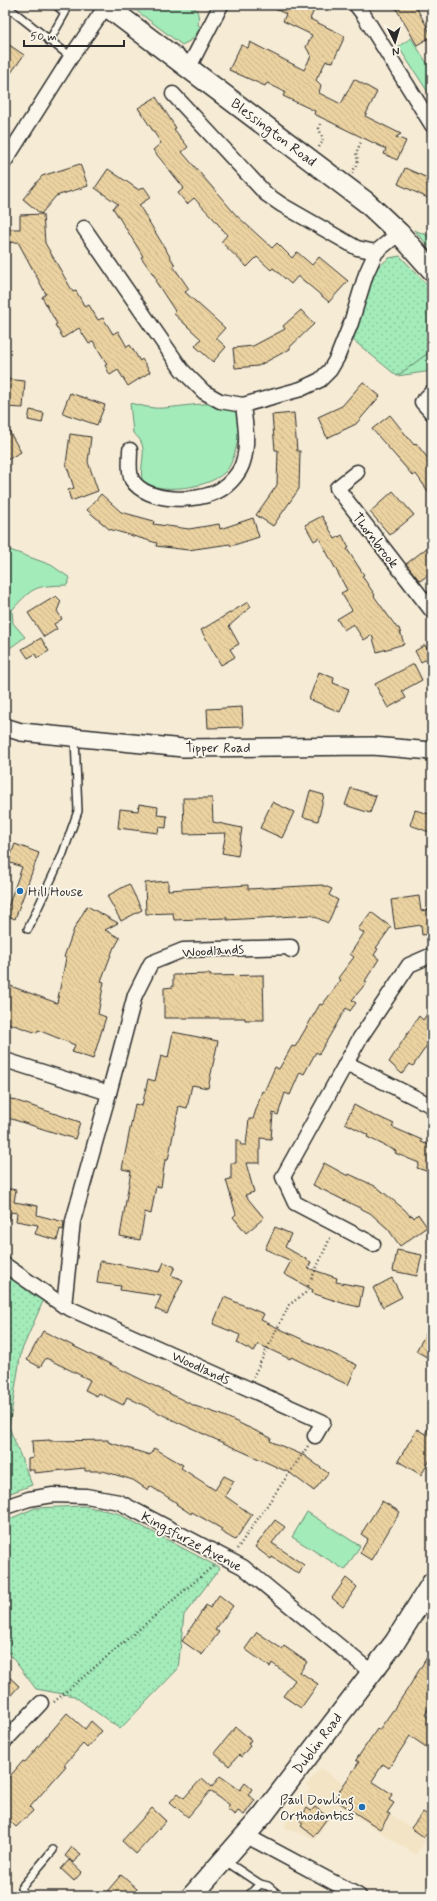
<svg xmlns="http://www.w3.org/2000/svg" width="437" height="1901" font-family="Mynerve,sans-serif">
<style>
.built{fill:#f3e4c6}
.green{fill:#a3ebb9;stroke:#678b72}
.park{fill:url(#park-dots);stroke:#678b72}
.building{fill:url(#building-back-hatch);stroke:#2b2b2b}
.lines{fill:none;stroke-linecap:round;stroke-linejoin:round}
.service-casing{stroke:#2b2b2b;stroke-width:10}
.minor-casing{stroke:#2b2b2b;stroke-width:17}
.tertiary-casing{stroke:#2b2b2b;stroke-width:20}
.secondary-casing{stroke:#2b2b2b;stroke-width:23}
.path{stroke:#2b2b2b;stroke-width:2.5;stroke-dasharray:1 3;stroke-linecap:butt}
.service{stroke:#fbf7ec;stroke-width:7}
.minor{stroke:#fbf7ec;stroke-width:14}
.tertiary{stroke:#fbf7ec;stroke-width:17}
.secondary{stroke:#fbf7ec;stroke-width:20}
.poi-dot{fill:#1f6fb2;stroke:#fbf7ec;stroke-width:1.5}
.labels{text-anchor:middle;stroke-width:3.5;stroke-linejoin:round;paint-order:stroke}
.street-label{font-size:14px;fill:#2b2b2b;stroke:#fbf7ec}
.poi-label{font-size:14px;fill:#2b2b2b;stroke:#fbf7ec;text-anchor:start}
</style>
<defs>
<pattern id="park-dots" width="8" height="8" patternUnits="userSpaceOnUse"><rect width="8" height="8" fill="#a3ebb9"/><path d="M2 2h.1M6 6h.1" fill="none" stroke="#8cca9f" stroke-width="1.8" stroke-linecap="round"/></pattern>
<pattern id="building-back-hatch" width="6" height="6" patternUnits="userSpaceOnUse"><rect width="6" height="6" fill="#ebd2a1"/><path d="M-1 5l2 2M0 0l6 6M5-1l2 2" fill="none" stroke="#cab48b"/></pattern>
</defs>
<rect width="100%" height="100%" fill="#f6ecd6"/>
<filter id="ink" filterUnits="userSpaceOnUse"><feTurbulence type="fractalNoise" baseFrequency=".025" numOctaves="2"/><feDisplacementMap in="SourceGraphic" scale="8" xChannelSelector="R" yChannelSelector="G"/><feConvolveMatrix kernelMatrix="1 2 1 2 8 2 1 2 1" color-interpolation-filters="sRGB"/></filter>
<g filter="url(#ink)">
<polygon class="built" points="320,1768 427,1838 416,1855 339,1806 315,1839 285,1828 286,1819 310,1788 306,1785"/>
<g class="green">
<path d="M 129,5 L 191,5 C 199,10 199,16 198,25 L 201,27 L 193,39 L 182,45 Z"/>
<polygon points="411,38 432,71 432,98 401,51 399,46"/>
<polygon points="414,230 432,237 432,250"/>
<polygon points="432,350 432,371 397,376"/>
<path d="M 130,403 C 138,405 146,407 154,408 C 172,410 222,396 235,410 C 241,417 240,430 238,439 C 236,449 233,462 227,470 C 212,487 173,492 152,486 C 149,485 145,482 142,480 C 139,461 151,446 133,433 Z"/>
<path d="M 5,550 L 10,550 L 51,565 L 70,578 L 67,585 C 35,586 34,586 12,610 L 13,623 L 25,637 L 10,648 L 5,646 Z"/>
<polygon points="307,1512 360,1546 345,1570 292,1537"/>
</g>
<g class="park">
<polygon points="400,256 432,290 432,350 397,376 353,340 365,294 377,268 389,258"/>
<polygon points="5,1273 44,1299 21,1352 9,1427 32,1485 5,1495"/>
<polygon points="84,1506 117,1513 220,1568 184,1615 178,1669 120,1729 74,1696 36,1689 5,1648 5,1521 35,1508"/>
</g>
<g class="building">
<polygon points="266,5 309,5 315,8 310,19 345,36 333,62 326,61 316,80 321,85 319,93 341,104 354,79 377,92 365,116 401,134 396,137 406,141 397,160 384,154 386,149 314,114 315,111 283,96 285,92 267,83 265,86 229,70 241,45 248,48 250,42 304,70 311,56 306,47 312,35 283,21 286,14"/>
<polygon points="394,5 415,5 432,36 417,45"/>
<polygon points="5,42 24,55 5,81"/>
<polygon points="156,97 176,128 174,129 188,147 182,152 236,215 272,248 277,243 292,258 297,252 312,265 319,257 348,281 329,302 298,276 291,284 273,268 271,270 257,257 247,267 221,242 227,235 213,218 194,198 187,204 178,193 184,188 153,150 161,143 138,108"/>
<polygon points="80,164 88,186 56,196 41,214 23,199 42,176"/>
<polygon points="405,168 432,180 432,200 398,184"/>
<polygon points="108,169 139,190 144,187 151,197 139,205 175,265 173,266 189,289 185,292 225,328 216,338 226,347 213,362 195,346 201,339 173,313 175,311 156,282 157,280 141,257 143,256 113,208 118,204 95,188"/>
<polygon points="43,214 45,243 73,292 76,291 85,307 89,305 98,320 103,318 113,334 118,331 127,347 130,345 140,361 142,359 150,372 128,386 118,370 110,375 105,365 107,364 93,341 89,344 79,328 63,338 55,325 57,324 42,297 46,294 18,242 5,243 5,229 20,229 20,215"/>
<polygon points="301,310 314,324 290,347 290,349 258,366 235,368 233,348 253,346 285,329 283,326"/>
<polygon points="5,379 25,381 23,408 5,407"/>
<polygon points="363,382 380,396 356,424 327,438 318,417 342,406"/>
<polygon points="70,393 105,405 97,425 62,413"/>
<polygon points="30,410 44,413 42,423 28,420"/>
<polygon points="294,413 297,451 300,451 299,489 273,526 256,515 277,485 278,450 275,450 272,415"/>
<polygon points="390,415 414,445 416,443 432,464 432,497 416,474 413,476 372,429"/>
<polygon points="5,424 21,452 5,461"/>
<polygon points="70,434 91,437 88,462 98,491 71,501 68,490 74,488 66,464"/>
<polygon points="393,491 414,515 390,535 370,512"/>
<polygon points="101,494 121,512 154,521 153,524 189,529 219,524 220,529 253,518 259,537 231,546 230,544 188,550 156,546 157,543 109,529 87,510"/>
<polygon points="322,516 335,539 342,535 349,548 347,549 364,575 362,576 375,595 374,596 397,628 399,628 404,644 377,652 372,635 364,640 353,624 344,630 337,619 352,610 341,593 347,590 319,538 314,541 305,525"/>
<polygon points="432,544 432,572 420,581 406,564"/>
<polygon points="56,596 61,601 57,611 62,619 54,624 57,629 44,637 28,613"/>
<polygon points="248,602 251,607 229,626 239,644 230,649 235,657 221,665 201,630"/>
<polygon points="41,638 49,651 37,658 35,654 28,658 22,649"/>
<polygon points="425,645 432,656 421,662 415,651"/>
<polygon points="414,664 422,680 402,691 406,698 388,708 375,684"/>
<polygon points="319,672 334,678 333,683 349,689 340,712 309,699"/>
<polygon points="242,707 243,727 208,728 207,709"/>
<polygon points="351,788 376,796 370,813 345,805"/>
<polygon points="310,791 324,795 318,821 303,817"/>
<polygon points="183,798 212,798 213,822 242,828 238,856 222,853 226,833 184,834"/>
<polygon points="272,802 294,812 282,838 260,828"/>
<polygon points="139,804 158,807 157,815 167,816 166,828 159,827 158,833 118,828 120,809 138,811"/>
<polygon points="415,810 432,815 432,833 410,825"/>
<polygon points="15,844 39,853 15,919 5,915 22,867 8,862"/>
<polygon points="168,881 168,890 248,885 248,889 322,885 332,889 329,895 338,900 328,923 311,915 227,920 227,918 174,920 173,913 146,914 145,883"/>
<polygon points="129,884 142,910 121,921 107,896"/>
<polygon points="419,896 421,911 432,909 432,934 422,935 421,925 395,929 391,900"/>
<polygon points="87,906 118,923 105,930 120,938 115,947 114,947 101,981 104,982 98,1014 106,1017 93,1059 72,1052 75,1045 38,1030 37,1033 5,1022 5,984 57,1003 66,958 64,957 74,929"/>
<polygon points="371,912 391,927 376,948 378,949 374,955 379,959 365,981 367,982 352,1000 356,1003 350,1011 346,1008 319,1054 316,1052 304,1074 300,1072 290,1095 285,1093 278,1115 273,1113 271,1139 260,1138 260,1163 246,1163 254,1192 245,1195 264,1218 246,1233 233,1217 236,1214 226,1180 231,1179 231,1163 236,1163 236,1140 239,1140 241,1145 246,1145 249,1119 253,1119 262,1091 264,1092 275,1067 279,1069 292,1046 295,1047 320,1004 322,1005 341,980 338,978 354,957 350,954 364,933 358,929"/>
<polygon points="210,974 210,976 263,975 264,1020 245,1020 245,1018 164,1018 164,988 173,987 173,975"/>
<polygon points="432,1007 432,1038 413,1066 410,1064 402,1074 389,1062 419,1016 423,1020"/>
<polygon points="173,1032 218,1041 208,1088 192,1085 187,1108 179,1106 168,1160 165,1160 161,1187 156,1186 151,1214 145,1212 140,1240 120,1236 131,1171 122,1169 135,1104 142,1106 148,1079 155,1081 161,1056 168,1058"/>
<polygon points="8,1098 80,1122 75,1139 5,1117 5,1107"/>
<polygon points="354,1105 376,1117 377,1116 394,1124 392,1127 422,1140 421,1142 432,1146 432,1173 417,1168 419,1163 395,1153 396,1151 367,1137 368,1135 345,1123"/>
<polygon points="324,1163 348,1176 349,1174 377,1187 405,1210 410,1216 412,1215 414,1218 418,1214 427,1227 400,1246 388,1229 370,1213 313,1185"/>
<polygon points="5,1188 16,1190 14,1202 38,1206 37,1215 64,1222 63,1230 60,1229 57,1240 35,1234 38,1225 16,1221 17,1213 11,1212 9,1220 5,1220"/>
<polygon points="275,1227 291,1234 285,1247 311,1262 308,1268 337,1278 336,1282 363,1287 359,1307 342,1303 312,1293 313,1290 284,1274 291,1261 265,1249"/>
<polygon points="397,1250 422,1255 417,1276 393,1271"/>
<polygon points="100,1261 160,1272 164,1262 175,1267 171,1275 183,1280 167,1314 155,1309 161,1296 120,1290 121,1286 97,1283"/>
<polygon points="392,1278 402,1297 383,1307 373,1288"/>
<polygon points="224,1297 264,1314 261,1320 357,1365 348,1385 291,1357 290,1359 258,1344 254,1352 237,1343 240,1335 213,1324"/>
<polygon points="432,1323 432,1360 416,1351"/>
<polygon points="43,1331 195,1406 222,1415 271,1438 270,1441 305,1456 328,1473 314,1491 290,1473 177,1422 127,1397 123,1405 99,1393 97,1396 85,1390 90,1380 46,1358 40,1367 27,1360"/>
<polygon points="432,1422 432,1457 421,1475 398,1461 417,1429 425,1434"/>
<polygon points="50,1440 50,1441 108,1440 108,1442 150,1455 154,1448 183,1465 181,1468 215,1490 224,1476 234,1481 225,1496 252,1515 235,1540 220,1531 222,1529 192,1512 191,1514 176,1504 177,1503 150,1486 148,1490 133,1480 103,1471 85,1471 85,1468 34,1473 34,1470 28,1470 28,1459 33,1458 32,1441"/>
<polygon points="382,1501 400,1512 371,1560 360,1553 368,1539 361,1534"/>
<polygon points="275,1520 285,1527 272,1543 304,1565 299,1574 272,1557 271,1559 255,1547"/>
<polygon points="346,1578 357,1587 343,1607 332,1598"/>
<polygon points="219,1595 233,1606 215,1630 219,1632 202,1655 182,1641 206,1605 210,1608"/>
<polygon points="257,1632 282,1649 284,1646 307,1662 300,1672 318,1684 301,1708 283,1696 295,1680 272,1663 270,1667 245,1649"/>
<polygon points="432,1649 432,1702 425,1715 432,1720 432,1751 410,1736 389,1768 383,1764 372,1781 392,1794 389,1800 394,1803 387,1813 390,1814 380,1829 334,1799 359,1762 356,1760 377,1729 379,1730 407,1690"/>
<polygon points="5,1673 19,1686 5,1702"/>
<polygon points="67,1713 85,1729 91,1721 102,1731 87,1748 83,1744 64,1765 66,1766 30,1807 33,1811 16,1827 5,1816 5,1782 23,1761 25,1762"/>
<polygon points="236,1727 251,1740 248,1744 250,1746 241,1757 239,1755 229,1766 214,1753"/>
<polygon points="220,1776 240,1790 245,1783 252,1789 248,1795 255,1800 244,1815 238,1811 235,1815 227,1809 230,1805 210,1791 188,1817 170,1802 178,1793 184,1798 202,1778 212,1787"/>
<polygon points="315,1807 328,1817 314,1836 301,1826 303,1823 299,1820 307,1808 311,1811"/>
<polygon points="152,1808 166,1821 136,1854 122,1841"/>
<polygon points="423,1812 432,1818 432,1825 424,1837 411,1828"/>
<polygon points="72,1847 81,1854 74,1863 65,1856"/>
<polygon points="69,1860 82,1872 74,1881 61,1869"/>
<polygon points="121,1875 145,1896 103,1896"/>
</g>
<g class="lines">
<g class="service-casing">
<g id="service">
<polyline points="5,5 71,57"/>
<polyline points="49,41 65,13 56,5"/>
<polyline points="28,929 62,856 78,811 75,738"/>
<polyline points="224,1860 260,1884"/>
<polyline points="23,1896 21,1888 53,1850"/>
<polyline points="248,1896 260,1884 268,1886 280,1896"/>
</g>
</g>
<g class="minor-casing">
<g id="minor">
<polyline points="356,5 363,14 432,125"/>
<polyline points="189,67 221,5"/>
<polyline points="173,94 266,194 282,205 357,248 376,252"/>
<polyline points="5,161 71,57 106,6"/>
<polyline points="84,228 182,370 204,392 220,401 243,405 301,389 320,380 330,370 337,358 351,323 366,274 376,252 399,233"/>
<polyline points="432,392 422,402 432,413"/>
<path d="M 130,450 C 130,458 128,472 132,480 C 147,503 198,503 220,490 C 229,485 240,473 243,462 C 249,444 245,423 243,405"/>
<polyline points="357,472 337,488 432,611"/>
<polyline points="5,1060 109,1093 135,995 151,963 183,950 291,947 291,950"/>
<polyline points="346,1063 432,1106"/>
<polyline points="373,1244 295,1203 283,1177 360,1038 409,965 432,955"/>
<polyline points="5,1265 64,1306 323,1422 315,1436"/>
<polyline points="64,1306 73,1221 109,1093"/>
<polyline points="5,1507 29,1499 53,1495 86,1496 119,1502 243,1567 371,1672"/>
<polyline points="5,1741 41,1703"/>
<polyline points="245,1835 359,1896"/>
</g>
</g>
<g class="tertiary-casing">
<polyline id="tertiary" points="5,727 21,732 183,748 372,746 432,751"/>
</g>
<g class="secondary-casing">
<g id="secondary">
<polyline points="105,5 366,202 399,233 432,270"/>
<polyline points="192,1896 263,1815 395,1642 432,1583"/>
</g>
</g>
<g class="path">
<polyline points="319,147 323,141 319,128 320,124"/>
<polyline points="352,173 358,161 356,153 361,142"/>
<polyline points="253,1377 289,1305 305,1293 331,1236"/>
<polyline points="237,1549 308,1446"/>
<polyline points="54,1702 213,1566"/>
</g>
<use href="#service" class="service"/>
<use href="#minor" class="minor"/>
<use href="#tertiary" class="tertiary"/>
<use href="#secondary" class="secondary"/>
</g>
</g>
<g class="poi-dot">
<circle cx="20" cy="891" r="4"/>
<circle cx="362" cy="1807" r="4"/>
</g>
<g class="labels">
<g class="street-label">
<text transform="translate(274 132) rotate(37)" y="5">Blessington Road</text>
<text transform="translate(376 540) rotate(52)" y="5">Thornbrook</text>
<text x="218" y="752">Tipper Road</text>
<text transform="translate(213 950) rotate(-4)" y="5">Woodlands</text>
<text transform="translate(201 1367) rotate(24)" y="5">Woodlands</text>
<text transform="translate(192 1541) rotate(28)" y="5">Kingsfurze Avenue</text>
<text transform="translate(317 1743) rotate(-53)" y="5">Dublin Road</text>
</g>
<g class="poi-label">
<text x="28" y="896">Hill House</text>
<text x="354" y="1804" text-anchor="end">Paul Dowling<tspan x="354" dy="16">Orthodontics</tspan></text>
</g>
</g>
<rect width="437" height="1901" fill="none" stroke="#fbf7ec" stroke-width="20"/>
<rect x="10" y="10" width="417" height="1881" fill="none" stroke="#2b2b2b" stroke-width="1.5" filter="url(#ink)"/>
<g transform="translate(395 42) rotate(175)" stroke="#fbf7ec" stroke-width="3" paint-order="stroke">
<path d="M0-3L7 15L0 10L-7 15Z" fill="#2b2b2b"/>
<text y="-6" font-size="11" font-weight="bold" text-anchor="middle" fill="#2b2b2b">N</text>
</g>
<path d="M24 40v6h100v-6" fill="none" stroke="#2b2b2b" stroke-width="2"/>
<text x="30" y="40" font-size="12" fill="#2b2b2b" stroke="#fbf7ec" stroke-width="3" paint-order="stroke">50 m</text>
</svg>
